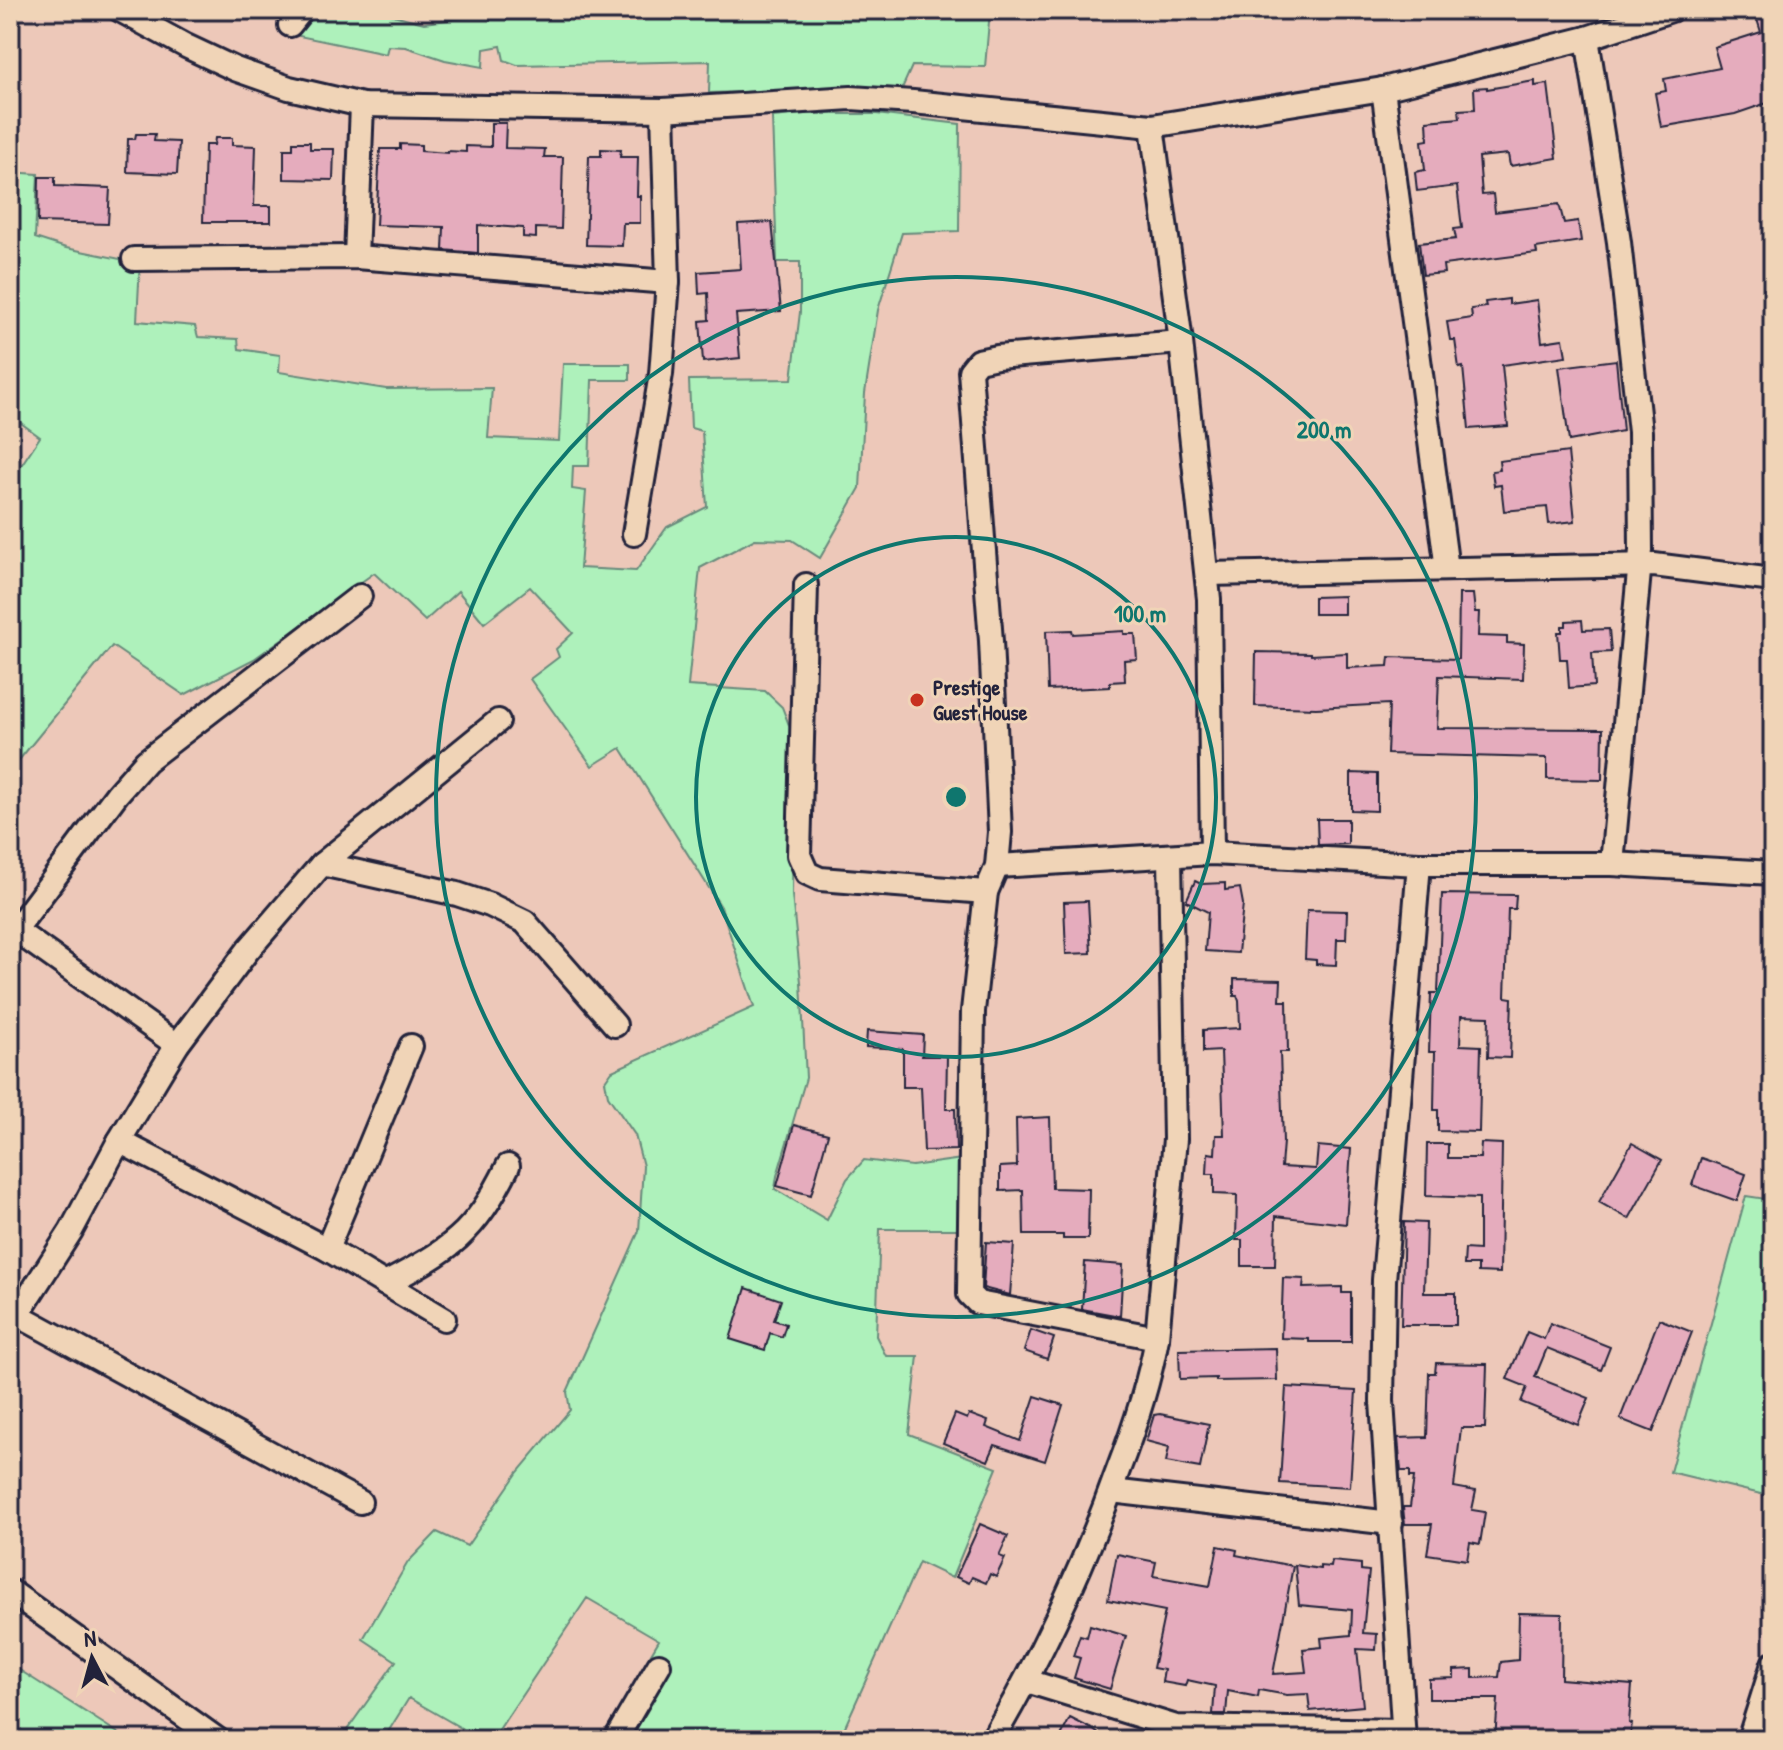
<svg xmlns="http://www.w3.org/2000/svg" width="1783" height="1750" font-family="'Patrick Hand',sans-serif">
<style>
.green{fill:#aef1bb;stroke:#688a7b;stroke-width:2}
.building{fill:#e5acbd;stroke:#22223b;stroke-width:2}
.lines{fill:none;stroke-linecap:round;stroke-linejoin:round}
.minor-casing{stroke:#22223b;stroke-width:28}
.minor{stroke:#f0d4b7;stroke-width:22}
.ring{fill:none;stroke:#0f766e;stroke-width:4}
.poi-dot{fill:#c8321e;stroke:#f0d4b7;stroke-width:3}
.labels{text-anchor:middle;stroke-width:6;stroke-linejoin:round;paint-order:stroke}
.poi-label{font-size:22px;font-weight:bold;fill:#22223b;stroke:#f0d4b7;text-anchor:start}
.centre{fill:#0f766e;stroke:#f0d4b7;stroke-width:4}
.ring-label{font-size:24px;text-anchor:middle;font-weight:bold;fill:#0f766e;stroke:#f0d4b7;stroke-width:6;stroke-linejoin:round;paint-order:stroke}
</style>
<rect width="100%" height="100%" fill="#edc8b9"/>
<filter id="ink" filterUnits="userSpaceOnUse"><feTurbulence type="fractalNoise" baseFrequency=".0125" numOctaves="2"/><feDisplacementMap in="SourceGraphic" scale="16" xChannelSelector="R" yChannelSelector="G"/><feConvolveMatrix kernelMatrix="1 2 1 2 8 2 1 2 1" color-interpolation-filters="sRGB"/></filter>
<g filter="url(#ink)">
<g class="green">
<polygon points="317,10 374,10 424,23 488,15 497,10 990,10 985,67 912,66 900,93 825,90 709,93 710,61 517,65 504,60 501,46 484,49 483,67 445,60 406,47 388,46 386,54 294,35"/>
<polygon points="805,114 876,114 960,124 959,231 902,233 878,310 865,393 860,488 820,558 792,540 755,539 700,568 688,686 765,691 782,707 794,738 792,895 801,982 806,1078 777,1176 775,1189 827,1220 847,1179 864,1160 912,1166 962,1159 967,1229 880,1229 876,1336 886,1356 918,1356 909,1434 997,1468 952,1578 919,1562 839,1740 622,1740 666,1667 649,1657 659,1640 587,1598 492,1740 482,1740 409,1698 383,1740 340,1740 396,1661 363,1639 408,1562 437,1532 467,1546 518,1472 570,1410 567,1392 639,1231 643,1166 635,1135 608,1096 605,1081 612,1071 754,1007 721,907 621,748 592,766 530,679 559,657 556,649 573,633 530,587 484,623 458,591 425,621 374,573 254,659 184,695 112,646 15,765 10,761 10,482 40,437 10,415 10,172 38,174 35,238 66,248 140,263 137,321 195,326 198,337 238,339 239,349 280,355 279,372 386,389 492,388 488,438 559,441 563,364 630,364 630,380 592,380 589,466 573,466 572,489 586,491 580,568 636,571 667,527 707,507 702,431 691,428 689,380 792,379 800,312 800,262 777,262 772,117"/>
<polygon points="1746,1196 1773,1200 1773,1497 1670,1472"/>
<polygon points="10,1664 129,1740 10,1740"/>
</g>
<g class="building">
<polygon points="1773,10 1773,101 1735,114 1661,127 1655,93 1666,91 1664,79 1720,68 1714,47 1761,32 1756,16"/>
<polygon points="1535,81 1535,86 1548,84 1557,158 1510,166 1508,154 1479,157 1482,195 1493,194 1495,212 1559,204 1564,223 1578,221 1581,241 1536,248 1537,253 1443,265 1444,273 1423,275 1419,243 1456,239 1454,229 1462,228 1457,186 1417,191 1415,172 1425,170 1422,141 1428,140 1427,121 1460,118 1459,110 1475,109 1474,88 1487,87 1487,89"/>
<polygon points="491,123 506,123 505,148 545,149 544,157 563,157 561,229 536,228 536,238 523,237 523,228 478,225 478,253 443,250 444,227 376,225 380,149 400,149 400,144 421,145 421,151 448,153 448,151 466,152 466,146 491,147"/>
<polygon points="136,134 155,134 154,141 179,142 177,174 127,172 128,139 135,139"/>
<polygon points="215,138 232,138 232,145 256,146 254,206 271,206 271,222 203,222 205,145 214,145"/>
<polygon points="293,142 310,142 310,149 334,149 333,180 284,179 284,149 293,149"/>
<polygon points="601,149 621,150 620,157 638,157 637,196 640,196 640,223 623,223 622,246 586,245 589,156 601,156"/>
<polygon points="39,177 55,177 55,186 110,188 108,224 38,222"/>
<polygon points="772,222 781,311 736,314 740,358 703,362 700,321 709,320 708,293 699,294 698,272 741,269 738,224"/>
<polygon points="1509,299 1509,304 1537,300 1542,342 1563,339 1566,356 1502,365 1508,426 1469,429 1463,367 1459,368 1455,340 1450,340 1447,322 1472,318 1471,309 1486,307 1485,302"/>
<polygon points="1616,360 1623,431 1569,441 1559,367"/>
<polygon points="1568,452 1575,521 1549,524 1547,507 1504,511 1501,485 1494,486 1492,471 1500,470 1499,461"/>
<polygon points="1459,594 1473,594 1475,612 1479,612 1478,636 1507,637 1507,643 1524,644 1523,679 1439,676 1437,728 1603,729 1602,780 1547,779 1547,758 1387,754 1389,704 1316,708 1255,706 1256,652 1311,653 1311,655 1347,653 1347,668 1388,666 1389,657 1458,659"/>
<polygon points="1344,596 1344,614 1314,614 1314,597"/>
<polygon points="1582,620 1583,630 1609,629 1611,652 1592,653 1594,686 1569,688 1567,659 1560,659 1558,632 1562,632 1562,626 1566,626 1566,621"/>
<polygon points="1072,630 1073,634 1124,631 1124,634 1135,634 1137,659 1124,660 1125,681 1110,682 1110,687 1048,690 1046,631"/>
<polygon points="1351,773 1377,774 1377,811 1351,810"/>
<polygon points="1317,819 1348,819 1348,844 1318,845"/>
<polygon points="1195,881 1201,884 1225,883 1225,890 1240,888 1243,904 1238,953 1205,951 1208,912 1186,901"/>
<polygon points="1442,894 1516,895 1515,909 1508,909 1505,997 1512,998 1510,1058 1488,1057 1489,1017 1461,1016 1460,1045 1481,1046 1479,1132 1438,1131 1438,1110 1434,1110 1435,1052 1429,1052 1431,993 1438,993"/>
<polygon points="1088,901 1091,953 1066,954 1064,902"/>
<polygon points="1307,910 1347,911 1346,939 1337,939 1336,965 1316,964 1316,960 1305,959"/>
<polygon points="1234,979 1281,980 1280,1001 1287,1001 1288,1052 1280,1052 1283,1142 1281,1167 1316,1169 1318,1146 1351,1149 1346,1224 1276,1216 1275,1266 1242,1266 1242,1240 1236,1240 1237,1195 1214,1194 1214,1174 1207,1174 1208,1153 1215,1154 1216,1135 1224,1135 1221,1051 1203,1052 1203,1030 1240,1028 1239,1001 1237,996 1234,996"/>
<polygon points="867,1031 923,1035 922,1056 947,1056 946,1109 955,1109 956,1150 924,1151 921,1087 903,1087 903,1049 866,1047"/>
<polygon points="1050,1117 1052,1188 1089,1189 1088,1239 1063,1239 1063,1235 1024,1235 1023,1190 1000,1191 1000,1167 1017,1166 1016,1119"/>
<polygon points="794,1125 828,1134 811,1195 777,1186"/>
<polygon points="1481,1143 1502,1144 1500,1273 1478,1272 1478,1265 1464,1265 1465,1249 1479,1250 1479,1198 1426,1196 1427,1144 1448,1144 1448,1158 1480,1158"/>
<polygon points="1632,1143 1662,1160 1629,1219 1599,1202"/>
<polygon points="1701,1158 1746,1174 1737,1201 1692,1185"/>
<polygon points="1404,1222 1426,1223 1424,1293 1456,1293 1456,1325 1401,1325"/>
<polygon points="986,1242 1014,1244 1010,1295 983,1288"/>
<polygon points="1085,1262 1123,1265 1120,1316 1082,1309"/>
<polygon points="1283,1278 1304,1279 1303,1288 1342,1287 1342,1293 1351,1293 1351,1342 1309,1342 1309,1339 1281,1338"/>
<polygon points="746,1288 781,1300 774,1320 786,1324 782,1337 770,1333 765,1350 730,1339"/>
<polygon points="1659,1319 1692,1332 1653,1432 1620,1419"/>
<polygon points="1550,1323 1610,1347 1601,1370 1547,1348 1535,1377 1589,1398 1578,1425 1521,1402 1527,1387 1507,1379 1527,1332 1544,1339"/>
<polygon points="1031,1330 1054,1338 1047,1359 1024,1351"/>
<polygon points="1276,1348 1277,1380 1216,1381 1216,1378 1180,1379 1179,1350"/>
<polygon points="1436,1363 1487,1364 1485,1428 1461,1428 1454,1487 1476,1491 1472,1510 1485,1512 1480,1544 1470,1542 1467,1560 1427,1554 1432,1524 1405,1524 1404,1517 1403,1507 1410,1507 1414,1477 1410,1477 1410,1471 1401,1471 1398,1438 1427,1437 1429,1373 1435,1373"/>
<polygon points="1286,1387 1356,1391 1350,1487 1280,1483"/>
<polygon points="1035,1396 1063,1405 1045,1461 995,1445 988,1461 943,1443 955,1414 967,1419 969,1414 988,1421 986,1427 1020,1441"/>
<polygon points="1160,1414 1209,1424 1200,1468 1166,1462 1169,1447 1146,1441 1154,1415"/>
<polygon points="980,1524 1008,1536 999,1556 1005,1558 996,1577 990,1574 986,1583 972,1577 969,1583 956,1577"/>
<polygon points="1218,1546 1237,1550 1236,1555 1293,1566 1273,1674 1306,1672 1303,1649 1322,1647 1321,1638 1351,1635 1352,1610 1299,1605 1295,1565 1320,1569 1320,1566 1331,1567 1332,1561 1361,1564 1361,1570 1369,1571 1363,1633 1377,1634 1376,1650 1357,1649 1363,1706 1310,1711 1308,1694 1287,1695 1259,1690 1258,1697 1228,1691 1226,1714 1213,1714 1215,1686 1187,1680 1185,1686 1162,1682 1164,1670 1153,1668 1165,1611 1108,1600 1117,1554 1156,1562 1153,1576 1210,1586"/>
<polygon points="1519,1613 1562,1614 1561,1679 1632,1685 1629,1723 1632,1724 1629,1740 1495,1740 1498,1699 1429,1699 1429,1679 1454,1678 1454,1670 1473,1669 1473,1678 1499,1677 1501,1662 1518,1660"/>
<polygon points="1090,1625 1126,1636 1110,1689 1074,1678 1080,1658 1073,1656 1080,1635 1087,1637"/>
<polygon points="1070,1718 1092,1729 1107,1740 1059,1740"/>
</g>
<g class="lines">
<g class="minor-casing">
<g id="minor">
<polyline points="120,10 186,46 235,69 289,88 362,105 663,110 851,98 913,102 1152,126 1383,89 1587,38 1671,10"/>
<polyline points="290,25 302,10"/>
<polyline points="1587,38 1619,242 1640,432 1641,550 1612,864"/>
<polyline points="1383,89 1447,569"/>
<polyline points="1152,126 1181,342 1209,599 1212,853"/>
<polyline points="356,257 362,105"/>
<polyline points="134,259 356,257 668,282"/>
<polyline points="634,534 661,374 668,282 663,110"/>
<polyline points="1207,574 1654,565 1773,580"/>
<polyline points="806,585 799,855 807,873 820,879 986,892"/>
<polyline points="322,864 457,894 490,905 525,922 615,1025"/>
<polyline points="997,866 1212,853 1419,864 1612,864 1773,873"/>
<polyline points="15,930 177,1045"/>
<polyline points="10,937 117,794 146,761 360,596"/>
<polyline points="119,1141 327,1249 444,1319"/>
<polyline points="327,1249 411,1046"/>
<path d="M 385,1284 C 451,1249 474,1235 508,1166"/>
<polyline points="18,1315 360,1502"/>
<polyline points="10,1326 71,1231 119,1141 177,1045 248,950 322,864 498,721"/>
<polyline points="1157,1338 978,1303 969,1294 973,1011 986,892 997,866 1000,832 991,641 970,371 978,361 997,357 1181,342"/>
<polyline points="1111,1491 1391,1523"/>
<polyline points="10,1591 218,1740"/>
<polyline points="1027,1681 1176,1727 1403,1731"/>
<polyline points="615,1740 659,1665"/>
<path d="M 992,1740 C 1042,1655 1084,1566 1117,1473 C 1134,1429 1149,1384 1157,1338 L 1175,1139 L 1170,857"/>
<polyline points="1404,1740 1382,1401 1384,1280 1419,864"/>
<polyline points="1749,1740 1773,1664"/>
</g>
</g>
<use href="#minor" class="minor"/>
</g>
</g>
<g class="ring">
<circle cx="956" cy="797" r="260"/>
<circle cx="956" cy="797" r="520"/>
</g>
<circle class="poi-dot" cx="917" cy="700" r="8"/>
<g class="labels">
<g class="poi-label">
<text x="933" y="695">Prestige<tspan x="933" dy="25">Guest House</tspan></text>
</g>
</g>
<circle cx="956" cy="797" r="12" class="centre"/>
<g class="ring-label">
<text x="1324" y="438">200 m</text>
<text x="1140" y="622">100 m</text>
</g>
<rect width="1783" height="1750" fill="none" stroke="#f0d4b7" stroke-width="40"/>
<rect x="20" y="20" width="1743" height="1710" fill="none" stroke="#22223b" stroke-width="3" filter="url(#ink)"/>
<g transform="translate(92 1658) rotate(354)" stroke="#f0d4b7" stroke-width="6" paint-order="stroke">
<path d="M0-6L14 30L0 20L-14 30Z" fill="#22223b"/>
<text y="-12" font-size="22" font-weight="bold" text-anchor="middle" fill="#22223b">N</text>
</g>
</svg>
